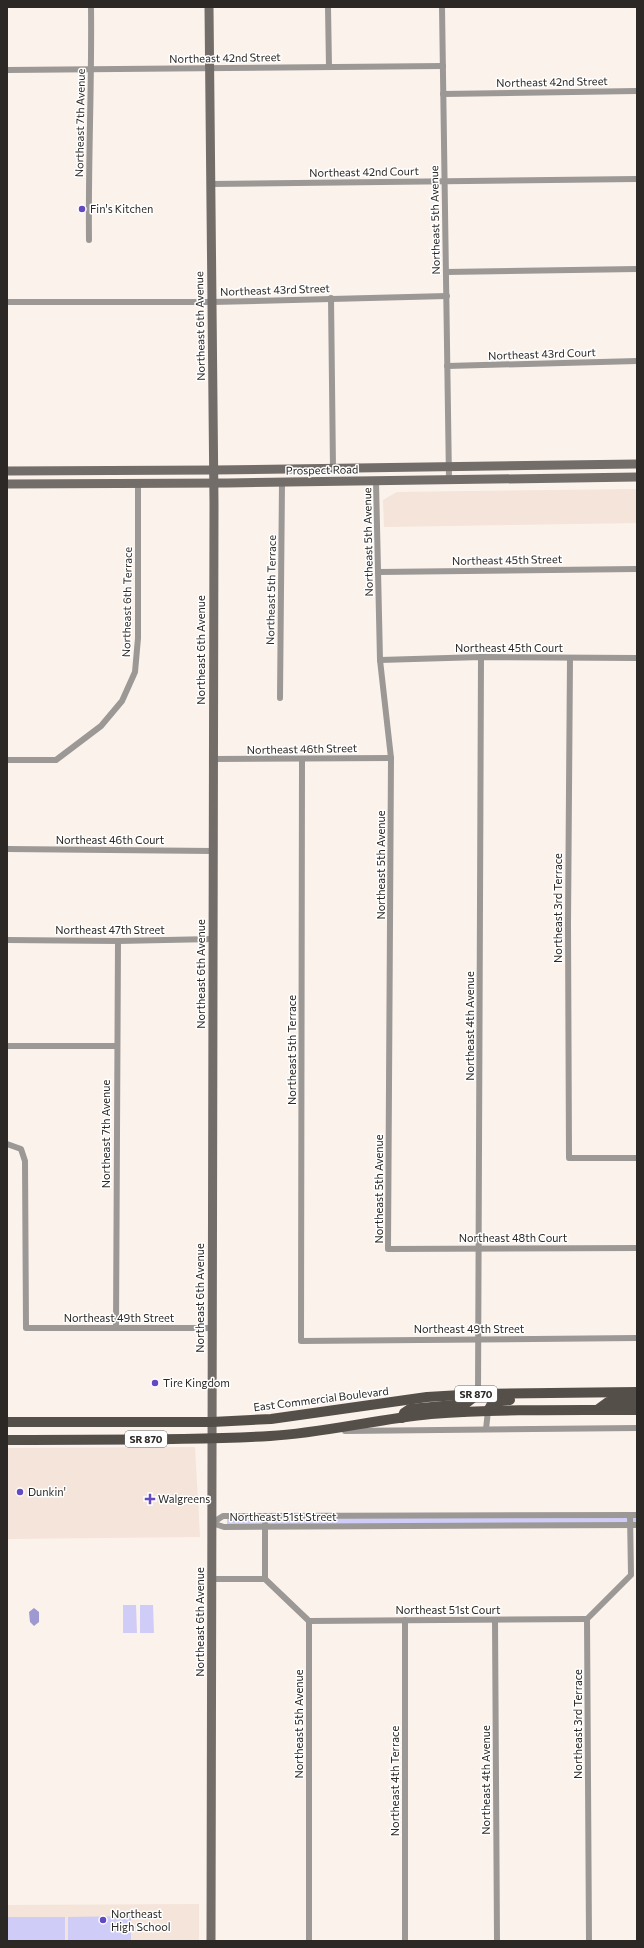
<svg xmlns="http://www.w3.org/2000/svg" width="644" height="1948" font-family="Commissioner,sans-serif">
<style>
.built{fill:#f4e4d9}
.green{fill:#cfcdf7}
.water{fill:#9e9ad1}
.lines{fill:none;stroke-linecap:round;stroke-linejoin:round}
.street{stroke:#9c9895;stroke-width:6}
.secondary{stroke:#726d69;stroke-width:9}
.primary{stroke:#554f4a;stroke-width:10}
.poi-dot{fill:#634ac3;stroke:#fff;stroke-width:1.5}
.labels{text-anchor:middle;stroke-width:3;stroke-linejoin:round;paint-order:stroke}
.shield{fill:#fff;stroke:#6b6866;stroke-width:1}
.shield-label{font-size:10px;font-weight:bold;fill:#2b2825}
.street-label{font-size:11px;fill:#2b2825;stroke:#fff}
.poi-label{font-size:11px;fill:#2b2825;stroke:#fff;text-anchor:start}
</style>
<rect width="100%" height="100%" fill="#fbf2eb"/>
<g class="built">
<polygon points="637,489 637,523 384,527 383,500 397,492"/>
<polygon points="195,1447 200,1537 7,1539 7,1448"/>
<polygon points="199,1904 199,1941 7,1941 7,1905"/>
</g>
<g class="green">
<polygon points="637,1516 637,1523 227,1524 227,1518"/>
<polygon points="123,1605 136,1605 137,1633 123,1633"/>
<polygon points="140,1605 153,1605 154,1633 140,1633"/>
<polygon points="131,1916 131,1941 68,1941 68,1917"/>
<rect x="7" y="1917" width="58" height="24"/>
</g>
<polygon class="water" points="34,1608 39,1612 39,1622 34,1626 30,1622 29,1612"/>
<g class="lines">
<g class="street">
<polyline points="328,7 329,67"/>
<polyline points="442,7 449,480"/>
<polyline points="7,70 443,66"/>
<polyline points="443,94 637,91"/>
<polyline points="211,184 637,179"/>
<path d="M 89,240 C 88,162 92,85 91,7"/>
<polyline points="446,272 637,269"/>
<polyline points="331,298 333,469"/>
<polyline points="7,302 212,302 447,296"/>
<polyline points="447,366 637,361"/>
<polyline points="376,481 380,660 391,758 388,1249 637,1248"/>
<polyline points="378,572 637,569"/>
<polyline points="570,658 568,924 569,1158 637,1158"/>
<polyline points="380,660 481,657 637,658"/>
<polyline points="280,698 282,483"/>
<polyline points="213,759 391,758"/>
<polyline points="7,760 56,760 101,726 122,701 135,672 138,638 138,483"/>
<polyline points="302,760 301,1341 637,1338"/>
<polyline points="7,849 213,851"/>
<polyline points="7,940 118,941 213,939"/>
<polyline points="7,1046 116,1046"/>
<polyline points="7,1144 21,1149 25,1161 26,1328 212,1328"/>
<polyline points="116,1327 118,941"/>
<polyline points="478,1394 481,657"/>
<polyline points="486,1429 488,1411"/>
<polyline points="345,1431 637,1428"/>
<polyline points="265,1516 265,1579 309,1621 309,1941"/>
<polyline points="212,1523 223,1516 637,1515"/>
<polyline points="212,1523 224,1527 637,1525"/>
<polyline points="212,1579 265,1579"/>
<polyline points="405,1620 405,1941"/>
<polyline points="495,1620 497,1941"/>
<polyline points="309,1621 587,1619"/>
<polyline points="589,1941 587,1619 631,1575 630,1515"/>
</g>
<g class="secondary">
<polyline points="209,7 214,503 211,1941"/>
<polyline points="7,471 214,470 637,464"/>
<polyline points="7,484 228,483 637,477"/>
</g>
<g class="primary">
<polyline points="597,1410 608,1402 637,1402"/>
<polyline points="488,1411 493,1402 510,1400"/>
<polyline points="402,1418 404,1413 410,1409 465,1404 478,1394"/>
<polyline points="7,1422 212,1422 271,1419 427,1397 478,1394 637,1392"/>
<path d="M 7,1440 C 95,1439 183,1441 270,1436 C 324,1433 377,1419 431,1414 C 499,1409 568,1410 637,1410"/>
</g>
</g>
<g class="poi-dot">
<circle cx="82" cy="209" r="4"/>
<circle cx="155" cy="1383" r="4"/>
<circle cx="20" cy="1492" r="4"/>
<path d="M148 1493h4v4h4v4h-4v4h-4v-4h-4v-4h4z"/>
<circle cx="103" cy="1920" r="4"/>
</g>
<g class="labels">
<g class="shield">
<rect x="455" y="1386" width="42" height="16" rx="3"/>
<rect x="125" y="1431" width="42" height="16" rx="3"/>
</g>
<g class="shield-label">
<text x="476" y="1398">SR 870</text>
<text x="146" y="1443">SR 870</text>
</g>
<g class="street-label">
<text transform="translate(225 58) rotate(-1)" y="4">Northeast 42nd Street</text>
<text transform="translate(552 82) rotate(-1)" y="4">Northeast 42nd Street</text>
<text transform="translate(80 123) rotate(-89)" y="4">Northeast 7th Avenue</text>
<text transform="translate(364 172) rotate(-1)" y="4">Northeast 42nd Court</text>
<text transform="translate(435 220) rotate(-91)" y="4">Northeast 5th Avenue</text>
<text transform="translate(275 290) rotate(-2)" y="4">Northeast 43rd Street</text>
<text transform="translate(200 326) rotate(-91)" y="4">Northeast 6th Avenue</text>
<text transform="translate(542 354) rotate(-2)" y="4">Northeast 43rd Court</text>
<text transform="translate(322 470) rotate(-1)" y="4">Prospect Road</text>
<text transform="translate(368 542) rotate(-91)" y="4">Northeast 5th Avenue</text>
<text transform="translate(507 560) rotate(-1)" y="4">Northeast 45th Street</text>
<text transform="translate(271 590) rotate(-89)" y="4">Northeast 5th Terrace</text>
<text transform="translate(127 602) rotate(-89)" y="4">Northeast 6th Terrace</text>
<text x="509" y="652">Northeast 45th Court</text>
<text transform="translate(201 650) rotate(-90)" y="4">Northeast 6th Avenue</text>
<text transform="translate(302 749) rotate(-1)" y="4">Northeast 46th Street</text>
<text x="110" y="844">Northeast 46th Court</text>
<text transform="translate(381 865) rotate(-90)" y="4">Northeast 5th Avenue</text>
<text transform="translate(558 908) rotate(-90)" y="4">Northeast 3rd Terrace</text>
<text x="110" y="934">Northeast 47th Street</text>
<text transform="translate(201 974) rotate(-90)" y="4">Northeast 6th Avenue</text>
<text transform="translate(470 1026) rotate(-90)" y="4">Northeast 4th Avenue</text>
<text transform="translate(292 1050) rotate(-90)" y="4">Northeast 5th Terrace</text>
<text transform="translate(106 1134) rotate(-90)" y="4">Northeast 7th Avenue</text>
<text transform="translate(379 1189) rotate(-90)" y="4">Northeast 5th Avenue</text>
<text x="513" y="1242">Northeast 48th Court</text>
<text transform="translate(200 1298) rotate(-90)" y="4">Northeast 6th Avenue</text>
<text x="119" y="1322">Northeast 49th Street</text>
<text x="469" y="1333">Northeast 49th Street</text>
<text transform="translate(321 1399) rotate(-7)" y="4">East Commercial Boulevard</text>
<text x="283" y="1521">Northeast 51st Street</text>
<text x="448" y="1614">Northeast 51st Court</text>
<text transform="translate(200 1622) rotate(-90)" y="4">Northeast 6th Avenue</text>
<text transform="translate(299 1724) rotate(-90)" y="4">Northeast 5th Avenue</text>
<text transform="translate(578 1724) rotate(-90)" y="4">Northeast 3rd Terrace</text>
<text transform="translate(486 1780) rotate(-90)" y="4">Northeast 4th Avenue</text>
<text transform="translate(395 1781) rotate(-90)" y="4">Northeast 4th Terrace</text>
</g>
<g class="poi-label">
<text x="90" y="213">Fin's Kitchen</text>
<text x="163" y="1387">Tire Kingdom</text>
<text x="28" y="1496">Dunkin'</text>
<text x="158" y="1503">Walgreens</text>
<text x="111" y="1918">Northeast<tspan x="111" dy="13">High School</tspan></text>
</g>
</g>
<rect width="644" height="1948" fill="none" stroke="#2b2825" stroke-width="16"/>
</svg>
